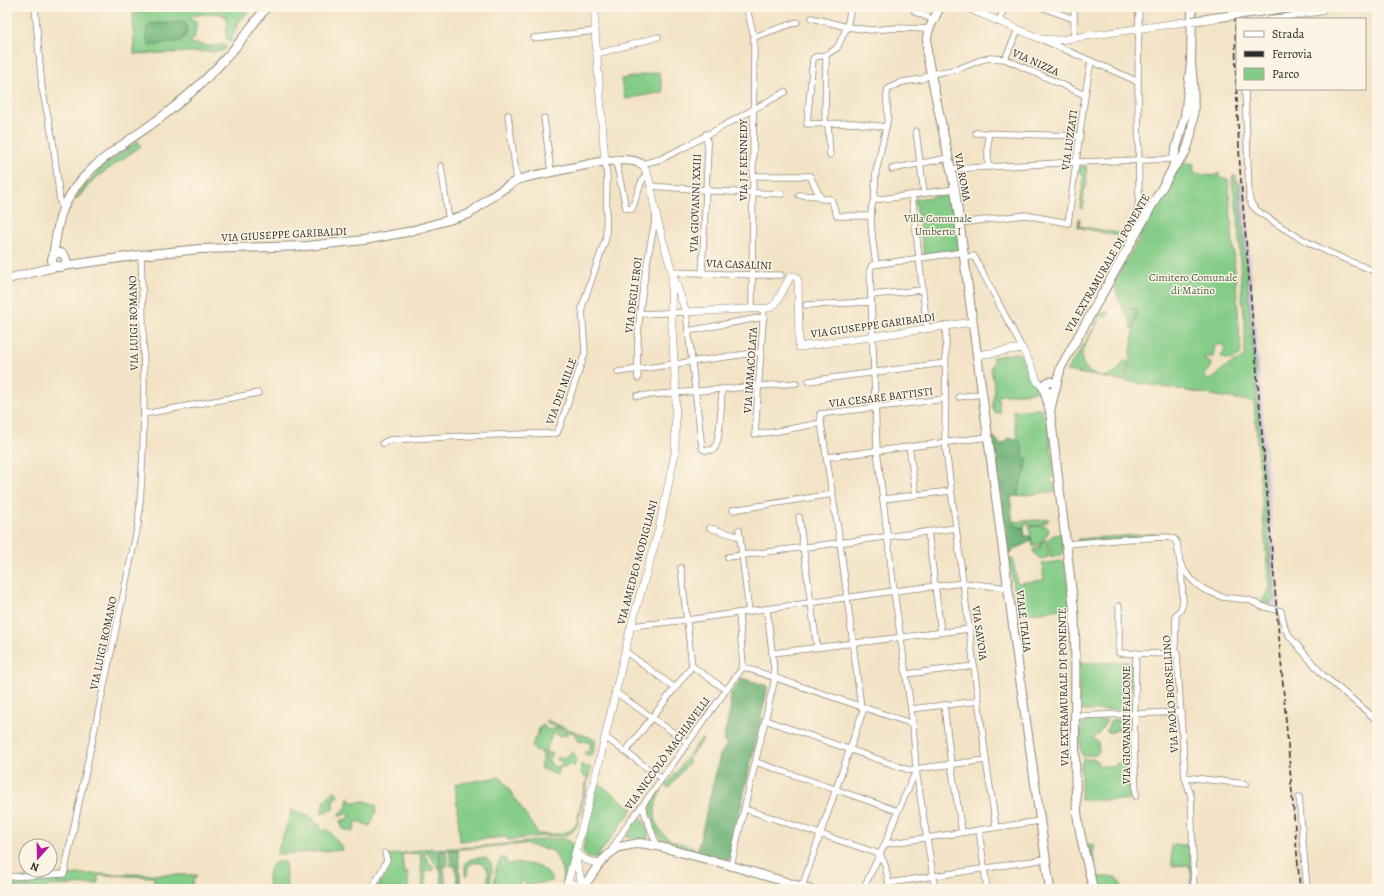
<svg xmlns="http://www.w3.org/2000/svg" width="1384" height="896" font-family="Alegreya,serif">
<style>
.industrial{fill:#cbbfd6}
.green{fill:#84cc87;stroke:#587c59}
.forest{fill:#6bb074;stroke:#4b6e50}
.lines{fill:none;stroke-linecap:round;stroke-linejoin:round}
.minor-casing{stroke:#8f8778;stroke-width:7}
.tertiary-casing{stroke:#8f8778;stroke-width:8}
.secondary-casing{stroke:#8f8778;stroke-width:10}
.minor{stroke:#fff;stroke-width:5.5}
.tertiary{stroke:#fff;stroke-width:7}
.secondary{stroke:#fff;stroke-width:8}
.rail{stroke:#2b2b2b;stroke-width:1.5;stroke-dasharray:6 3;stroke-linecap:butt}
.secondary-bridge-casing{stroke:#8f8778;stroke-width:10;stroke-linecap:butt}
.secondary-bridge{stroke:#fff;stroke-width:8}
.labels{text-anchor:middle;stroke-width:3;stroke-linejoin:round;paint-order:stroke}
.street-label{font-size:11px;fill:#2b2b2b;stroke:#fcf5e5}
.park-label{font-size:11px;fill:#465b47;stroke:#fcf5e5}
</style>
<rect width="100%" height="100%" fill="#fcf5e5"/>
<filter id="ink" filterUnits="userSpaceOnUse"><feTurbulence type="fractalNoise" baseFrequency=".025" numOctaves="2"/><feDisplacementMap in="SourceGraphic" scale="8" xChannelSelector="R" yChannelSelector="G"/><feConvolveMatrix kernelMatrix="1 2 1 2 8 2 1 2 1" color-interpolation-filters="sRGB"/></filter>
<filter id="wash" filterUnits="userSpaceOnUse"><feTurbulence type="fractalNoise" baseFrequency=".012" numOctaves="4" result="noise"/><feDisplacementMap in="SourceGraphic" scale="16" xChannelSelector="R" yChannelSelector="G"/><feGaussianBlur stdDeviation="0.9" result="paint"/><feColorMatrix in="noise" values="0 0 0 0 0 0 0 0 0 0 0 0 0 0 0 0 0 1.4 0 .05"/><feComposite in="paint" operator="in"/></filter>
<g filter="url(#wash)">
<rect width="100%" height="100%" fill="#f3e3c6"/>
<polygon class="industrial" points="1236,182 1244,183 1279,608 1269,606 1264,598 1269,590 1267,567 1268,558"/>
<g class="green">
<path d="M 182,7 L 253,7 L 238,23 L 230,43 L 226,38 L 226,29 L 228,23 L 225,16 L 217,13 L 190,16 L 191,21 L 194,19 L 197,22 L 194,39 L 191,41 L 191,44 C 198,43 201,45 208,46 C 215,47 220,42 226,47 L 223,51 L 134,54 L 133,13 Z"/>
<polygon points="659,72 663,92 625,99 621,79"/>
<path d="M 138,141 L 141,146 L 94,179 C 87,186 83,194 75,200 L 81,190 L 101,168 Z"/>
<path d="M 1182,162 L 1194,164 L 1193,173 L 1213,176 L 1219,173 L 1219,177 L 1228,179 L 1241,351 L 1239,356 L 1234,360 L 1225,359 L 1221,356 L 1224,351 L 1225,347 L 1220,344 L 1215,345 L 1213,357 L 1205,357 L 1204,360 L 1211,363 L 1211,365 L 1205,376 L 1207,380 C 1217,379 1222,368 1229,365 C 1237,360 1238,364 1245,354 L 1245,321 L 1242,298 L 1238,218 L 1232,182 L 1233,176 L 1236,176 L 1236,182 L 1239,182 L 1274,599 L 1271,600 L 1269,606 L 1261,603 L 1269,590 L 1254,402 L 1127,381 L 1137,309 L 1121,306 L 1114,283 Z"/>
<polygon points="1086,166 1087,185 1083,193 1085,195 1082,199 1084,201 1082,209 1080,208 1084,175 1079,172 1079,167"/>
<polygon points="953,194 960,251 928,254 928,256 924,255 915,199"/>
<polygon points="1079,218 1080,218 1079,226 1128,235 1127,238 1078,227"/>
<polygon points="1122,308 1136,310 1133,330 1131,329 1130,321"/>
<path d="M 1105,311 L 1109,312 L 1109,315 L 1107,317 L 1103,316 L 1101,317 C 1096,327 1084,343 1082,354 C 1080,369 1097,381 1112,375 C 1118,372 1121,366 1124,361 L 1128,362 L 1125,381 L 1066,371 L 1081,350 L 1103,312 Z"/>
<path d="M 1016,353 L 1021,355 L 1023,357 L 1039,391 L 998,396 L 1000,413 L 995,413 C 990,406 995,397 994,388 C 994,382 992,375 991,369 L 991,366 L 994,361 L 992,357 Z"/>
<path d="M 1044,408 L 1042,410 L 1043,415 L 1047,417 L 1055,476 L 1051,478 L 1052,484 L 1056,485 L 1056,491 L 1018,496 C 1018,482 1027,474 1027,460 C 1019,450 1015,425 1013,411 Z"/>
<path d="M 1049,519 C 1047,526 1032,527 1026,524 L 1024,525 L 1024,528 L 1015,526 L 1013,522 Z"/>
<path d="M 1046,526 L 1049,530 C 1047,537 1042,539 1038,546 L 1033,547 L 1029,527 Z"/>
<polygon points="1167,533 1175,534 1177,537 1170,536 1078,542 1078,539"/>
<polygon points="1061,534 1064,552 1060,556 1051,557 1048,539 1054,535"/>
<polygon points="1046,539 1049,557 1040,559 1034,553 1033,550 1040,547 1042,542"/>
<polygon points="1009,559 1013,559 1017,583 1044,580 1042,564 1060,561 1065,563 1070,608 1017,615 1014,599 1020,598 1020,592 1014,593"/>
<polygon points="1128,662 1128,665 1132,665 1130,709 1085,711 1082,709 1079,703 1079,663"/>
<polygon points="1129,719 1129,747 1123,744 1119,738 1126,738 1126,730 1115,730 1114,732 1108,732 1106,731 1111,720"/>
<polygon points="546,720 596,740 593,754 589,757 584,753 585,752 589,752 591,743 583,741 578,742 577,737 574,733 547,723"/>
<path d="M 1107,720 L 1098,735 L 1094,736 L 1095,741 L 1098,741 L 1099,752 L 1096,755 L 1083,756 C 1079,749 1079,725 1085,721 Z"/>
<path d="M 544,725 L 545,728 L 548,730 L 556,728 L 568,733 L 567,735 L 561,736 L 552,733 L 551,733 L 551,738 L 545,751 L 553,754 L 550,759 L 541,751 L 555,768 L 558,766 L 560,767 L 563,764 L 560,761 L 557,760 L 558,757 L 562,759 L 566,758 L 572,751 C 577,756 576,761 574,767 L 569,764 L 565,767 L 560,767 L 557,775 L 540,768 L 543,757 L 539,751 L 535,750 L 532,746 L 535,737 L 538,733 L 539,728 Z"/>
<polygon points="701,739 703,740 687,760 690,761 669,788 666,786"/>
<polygon points="1127,751 1129,751 1130,800 1081,800 1081,766 1083,759 1096,759 1099,766 1113,766 1123,760 1124,754"/>
<path d="M 581,764 L 586,767 L 590,767 L 591,768 L 577,826 L 572,832 L 565,836 L 543,836 L 508,840 L 507,837 L 460,841 L 455,784 L 501,777 L 538,834 C 550,834 568,836 576,825 L 587,779 L 587,777 L 583,776 L 581,772 Z"/>
<path d="M 598,783 L 633,809 L 596,858 C 589,859 583,856 583,849 Z"/>
<path d="M 658,788 L 662,791 C 650,808 653,831 673,841 C 679,844 687,845 694,847 L 693,852 C 685,849 675,848 668,844 C 648,831 646,806 658,788 Z"/>
<polygon points="334,790 339,795 333,800 333,809 321,814 325,800"/>
<polygon points="349,797 352,802 365,801 376,805 376,812 370,826 357,821 353,832 343,829 340,821 349,818 350,816 349,813 340,816 338,815 347,807 347,799"/>
<polygon points="292,810 314,819 316,825 319,824 322,832 327,829 342,847 342,850 278,854 277,853"/>
<path d="M 639,819 L 642,819 C 645,825 650,833 648,839 L 627,837 C 628,829 633,824 639,819 Z"/>
<path d="M 545,839 C 555,839 568,836 573,845 L 564,883 L 562,882 C 565,871 558,860 553,851 L 525,844 L 436,851 L 436,854 L 439,854 L 440,870 L 439,870 C 437,862 430,860 428,852 L 424,852 C 425,860 432,863 434,870 L 425,871 L 427,889 L 423,889 L 420,853 L 402,854 L 404,873 L 408,873 L 408,889 L 377,889 L 390,862 L 389,855 L 407,853 L 423,849 L 475,847 L 527,842 Z"/>
<polygon points="1087,845 1095,845 1093,853 1095,869 1094,871 1090,858"/>
<path d="M 1171,845 L 1190,845 L 1193,889 L 1187,889 C 1193,883 1192,873 1189,865 L 1172,866 Z"/>
<path d="M 485,858 C 496,863 491,875 490,885 L 489,886 L 484,886 L 487,885 C 487,881 489,876 488,871 C 487,864 474,859 469,866 C 467,868 468,873 467,876 L 465,875 L 465,863 C 470,857 478,858 485,858 Z"/>
<path d="M 501,858 L 506,859 L 506,864 C 525,863 544,862 553,881 L 526,885 L 524,881 L 521,882 L 520,887 L 505,888 L 494,887 L 496,869 Z"/>
<path d="M 276,862 L 285,862 L 287,889 L 269,889 C 268,879 266,868 276,862 Z"/>
<polygon points="79,874 125,874 197,875 190,887 192,889 154,889 154,877 98,875 98,884 46,886 46,889 7,889 7,880 13,880 32,878"/>
<polygon points="1095,875 1096,877 1116,877 1124,889 1097,889"/>
</g>
<g class="forest">
<path d="M 185,22 C 189,28 187,38 180,41 C 176,43 172,41 167,42 C 161,44 156,47 149,44 L 146,38 L 147,27 L 151,24 Z"/>
<path d="M 993,436 L 1001,444 L 1006,442 L 1007,438 L 1018,439 L 1022,447 L 1023,455 L 1027,459 C 1027,474 1018,482 1018,496 L 1011,497 C 1012,503 1011,521 1015,525 C 1018,528 1021,528 1024,528 L 1025,536 L 1030,536 L 1031,541 L 1015,549 L 1009,555 Z"/>
<polygon points="741,678 768,686 729,860 697,852 720,755 727,744 723,741 731,706 729,697"/>
<polygon points="449,850 458,850 461,889 456,889 456,886 458,885 455,866 451,866"/>
<polygon points="439,851 446,851 448,866 444,866 446,888 445,889 442,889"/>
</g>
</g>
<g filter="url(#ink)">
<g class="lines">
<g class="minor-casing">
<g id="minor">
<polyline points="35,7 42,88 53,141 60,201 63,210"/>
<polyline points="851,7 847,27 837,48 826,55 815,57 813,59 807,124 854,123 886,127"/>
<polyline points="914,7 915,12 934,20"/>
<polyline points="1041,7 1074,19"/>
<polyline points="1074,7 1074,38"/>
<polyline points="1242,7 1242,19"/>
<polyline points="748,13 754,37 752,308"/>
<polyline points="812,18 847,27 871,30 897,28 929,29"/>
<polyline points="1270,19 1319,12 1322,11 1325,7"/>
<polyline points="999,22 1004,7"/>
<polyline points="754,37 797,22"/>
<polyline points="534,38 595,31"/>
<polyline points="1043,40 1132,79 1138,83"/>
<polyline points="597,54 658,37"/>
<polyline points="1005,59 1018,30"/>
<path d="M 1245,89 L 1249,193 C 1249,197 1249,201 1252,205 C 1256,211 1265,216 1271,220 C 1304,243 1340,258 1377,272"/>
<polyline points="508,115 517,180"/>
<polyline points="544,118 551,172"/>
<polyline points="825,123 826,55"/>
<polyline points="828,124 830,155"/>
<polyline points="916,131 924,193"/>
<polyline points="976,133 1080,136"/>
<polyline points="616,161 626,208 632,209 641,183 647,172"/>
<polyline points="642,164 661,159 687,146 785,92"/>
<polyline points="441,166 449,221"/>
<polyline points="988,167 988,133"/>
<polyline points="892,169 948,158"/>
<polyline points="951,169 1076,162 1176,159"/>
<polyline points="753,176 810,176 821,199 831,199 837,216 871,216"/>
<polyline points="650,186 705,190 711,191 782,194"/>
<polyline points="799,195 820,196"/>
<polyline points="912,195 927,329"/>
<polyline points="874,200 955,189"/>
<polyline points="1139,200 1141,207 1142,222"/>
<polyline points="960,223 1025,215 1068,223 1085,95 1091,61"/>
<polyline points="1131,238 1139,200 1138,83 1139,7"/>
<polyline points="965,258 974,256 1022,348"/>
<path d="M 876,264 C 874,250 867,211 874,200 L 876,172 L 888,118 C 888,108 885,98 888,89 L 902,82 L 922,79 L 931,74 L 958,69 L 981,60 L 990,58 L 1005,59 L 1085,95"/>
<polyline points="672,272 753,275 781,275"/>
<polyline points="702,273 708,149 706,134"/>
<polyline points="871,295 922,290"/>
<polyline points="806,305 871,302"/>
<polyline points="764,308 755,434 773,432 821,423 820,414 945,399"/>
<path d="M 640,314 L 686,312 L 702,448 L 704,450 L 713,450 C 721,444 721,401 722,389"/>
<polyline points="946,326 945,442 986,760 996,827"/>
<polyline points="688,331 764,317"/>
<polyline points="618,372 761,352"/>
<path d="M 638,378 C 635,324 645,270 656,216"/>
<polyline points="809,381 945,363"/>
<polyline points="637,396 796,383"/>
<polyline points="959,397 982,394"/>
<polyline points="144,414 258,393"/>
<polyline points="821,423 840,542 861,707"/>
<polyline points="383,443 389,440 465,436 557,433 560,426 585,353 582,307 606,238 607,176 605,161"/>
<polyline points="909,446 916,495"/>
<polyline points="828,457 988,437"/>
<polyline points="883,499 951,491"/>
<polyline points="733,510 833,494"/>
<polyline points="799,517 817,647"/>
<polyline points="710,528 740,537"/>
<polyline points="739,530 749,612"/>
<polyline points="928,532 941,632"/>
<polyline points="1066,544 1127,539 1167,537 1174,539 1177,543 1180,563 1186,573 1196,584 1203,589 1222,597 1249,600 1261,606 1281,611 1285,629 1291,638 1323,675 1377,720"/>
<polyline points="728,557 956,528"/>
<polyline points="1181,566 1183,602 1181,609 1176,615 1175,647 1177,654 1185,777"/>
<polyline points="1119,606 1119,653 1177,654"/>
<polyline points="739,613 743,667"/>
<polyline points="631,626 687,620 894,591 963,583 1009,588"/>
<polyline points="626,652 675,688"/>
<polyline points="773,653 969,629"/>
<polyline points="692,666 726,690"/>
<polyline points="743,667 913,724"/>
<polyline points="906,674 974,666"/>
<polyline points="615,692 687,742"/>
<polyline points="944,705 951,764 962,832"/>
<polyline points="911,709 979,701"/>
<polyline points="1076,716 1181,712"/>
<polyline points="765,720 909,770 916,770 922,768 986,760"/>
<polyline points="605,737 661,778"/>
<polyline points="626,751 692,666 681,568"/>
<polyline points="756,762 898,811"/>
<polyline points="1136,796 1134,744 1136,653"/>
<polyline points="1299,797 1307,889"/>
<polyline points="642,806 657,846"/>
<polyline points="745,809 880,854 885,865 890,889"/>
<polyline points="979,830 987,889"/>
<polyline points="885,844 1040,821"/>
<polyline points="611,851 629,822 642,806 743,667"/>
<polyline points="731,866 775,678 767,609"/>
<path d="M 7,877 L 64,874 L 138,525 C 147,435 144,345 141,255"/>
<polyline points="889,883 1046,859"/>
<polyline points="802,887 864,708"/>
<polyline points="372,889 387,860 385,853"/>
<polyline points="863,889 885,844 898,811 916,771"/>
<polyline points="935,889 916,770 913,724 894,591 877,450 870,270 872,265 964,252"/>
<polyline points="1194,889 1191,796 1185,777 1246,784"/>
</g>
</g>
<g class="tertiary-casing">
<g id="tertiary">
<polyline points="595,7 595,31 605,161"/>
<polyline points="965,7 1041,39 1059,40 1192,21"/>
<path d="M 642,164 C 652,178 652,198 656,214 C 664,247 674,280 686,312 L 770,308 L 776,303 L 789,279 L 791,276 L 795,276 L 798,280 L 799,347 L 973,322"/>
<polyline points="978,355 1022,348 1033,370 1037,381 1044,389"/>
<path d="M 576,852 C 584,860 588,862 600,863"/>
<polyline points="568,881 572,884 583,887 577,865 576,856"/>
<polyline points="566,889 599,763 631,626 659,529 675,453 676,393 671,312 672,272"/>
</g>
</g>
<g class="secondary-casing">
<g id="secondary">
<polyline points="940,7 929,29 927,37 927,55 955,189 1022,693 1050,889"/>
<polyline points="1295,7 1303,8 1310,7"/>
<polyline points="1191,63 1192,7"/>
<circle cx="59" cy="260" r="7"/>
<path d="M 53,257 C 55,244 58,220 63,209 C 83,161 137,139 174,107 C 195,90 215,71 233,50 C 245,36 255,21 267,7"/>
<polyline points="63,266 141,255 200,249 307,246 364,240 407,232 469,214 491,197 517,180 532,176 605,161 624,160 634,161 642,164"/>
<polyline points="7,279 58,266"/>
<path d="M 1056,386 L 1061,367 L 1172,170 C 1176,164 1182,159 1185,153 C 1197,127 1194,91 1191,63 L 1185,116 L 1174,156 L 1174,163 L 1172,170"/>
<path d="M 1044,389 L 1050,411 L 1074,609 C 1078,676 1072,744 1077,811 C 1079,837 1088,863 1093,889"/>
<path d="M 1050,411 L 1056,386 C 1053,381 1049,380 1045,384 L 1044,389 L 1048,393 L 1054,391"/>
<polyline points="582,889 600,863 609,854 619,847 640,843 657,846 729,865 809,889"/>
</g>
</g>
<use href="#minor" class="minor"/>
<use href="#tertiary" class="tertiary"/>
<use href="#secondary" class="secondary"/>
<polyline class="rail" points="1235,7 1236,80 1240,169 1300,889"/>
<g class="secondary-bridge-casing">
<polyline id="secondary-bridge" points="1192,21 1292,7"/>
</g>
<use href="#secondary-bridge" class="secondary-bridge"/>
</g>
</g>
<g class="labels">
<g class="street-label">
<text transform="translate(1036 62) rotate(24)" y="4">VIA NIZZA</text>
<text transform="translate(1069 140) rotate(-82)" y="4">VIA LUZZATI</text>
<text transform="translate(743 160) rotate(-90)" y="4">VIA J F KENNEDY</text>
<text transform="translate(963 177) rotate(79)" y="4">VIA ROMA</text>
<text transform="translate(695 203) rotate(-88)" y="4">VIA GIOVANNI XXIII</text>
<text transform="translate(284 234) rotate(-3)" y="4">VIA GIUSEPPE GARIBALDI</text>
<text transform="translate(1107 263) rotate(-60)" y="4">VIA EXTRAMURALE DI PONENTE</text>
<text transform="translate(739 264) rotate(2)" y="4">VIA CASALINI</text>
<text transform="translate(633 295) rotate(-83)" y="4">VIA DEGLI EROI</text>
<text transform="translate(133 323) rotate(-91)" y="4">VIA LUIGI ROMANO</text>
<text transform="translate(873 325) rotate(-8)" y="4">VIA GIUSEPPE GARIBALDI</text>
<text transform="translate(750 370) rotate(-86)" y="4">VIA IMMACOLATA</text>
<text transform="translate(561 391) rotate(-70)" y="4">VIA DEI MILLE</text>
<text transform="translate(881 397) rotate(-7)" y="4">VIA CESARE BATTISTI</text>
<text transform="translate(637 562) rotate(-75)" y="4">VIA AMEDEO MODIGLIANI</text>
<text transform="translate(1024 621) rotate(83)" y="4">VIALE ITALIA</text>
<text transform="translate(980 633) rotate(82)" y="4">VIA SAVOIA</text>
<text transform="translate(103 643) rotate(-78)" y="4">VIA LUIGI ROMANO</text>
<text transform="translate(1063 687) rotate(-91)" y="4">VIA EXTRAMURALE DI PONENTE</text>
<text transform="translate(1170 694) rotate(-94)" y="4">VIA PAOLO BORSELLINO</text>
<text transform="translate(1126 725) rotate(-90)" y="4">VIA GIOVANNI FALCONE</text>
<text transform="translate(667 753) rotate(-54)" y="4">VIA NICCOLÒ MACHIAVELLI</text>
</g>
<g class="park-label">
<text x="938" y="222">Villa Comunale<tspan x="938" dy="13">Umberto I</tspan></text>
<text x="1193" y="281">Cimitero Comunale<tspan x="1193" dy="13">di Matino</tspan></text>
</g>
</g>
<rect width="1384" height="896" fill="none" stroke="#fcf5e5" stroke-width="24"/>
<rect x="1236" y="18" width="130" height="72" fill="#fcf5e5" stroke="#a8a49b"/>
<rect x="1244" y="31" width="20" height="6" fill="#ffffff" stroke="#a8a49b"/>
<text x="1272" y="38" font-size="12" fill="#2b2b2b">Strada</text>
<rect x="1244" y="51" width="20" height="6" fill="#2b2b2b" stroke="#a8a49b"/>
<text x="1272" y="58" font-size="12" fill="#2b2b2b">Ferrovia</text>
<rect x="1244" y="68" width="20" height="12" fill="#84cc87" stroke="#a8a49b"/>
<text x="1272" y="78" font-size="12" fill="#2b2b2b">Parco</text>
<g transform="translate(38 858) rotate(200)"><circle r="19" fill="#fcf5e5" stroke="#a8a49b"/>
<path d="M0-3L7 15L0 10L-7 15Z" fill="#b5179e"/>
<text y="-6" font-size="11" font-weight="bold" text-anchor="middle" fill="#2b2b2b">N</text>
</g>
</svg>
